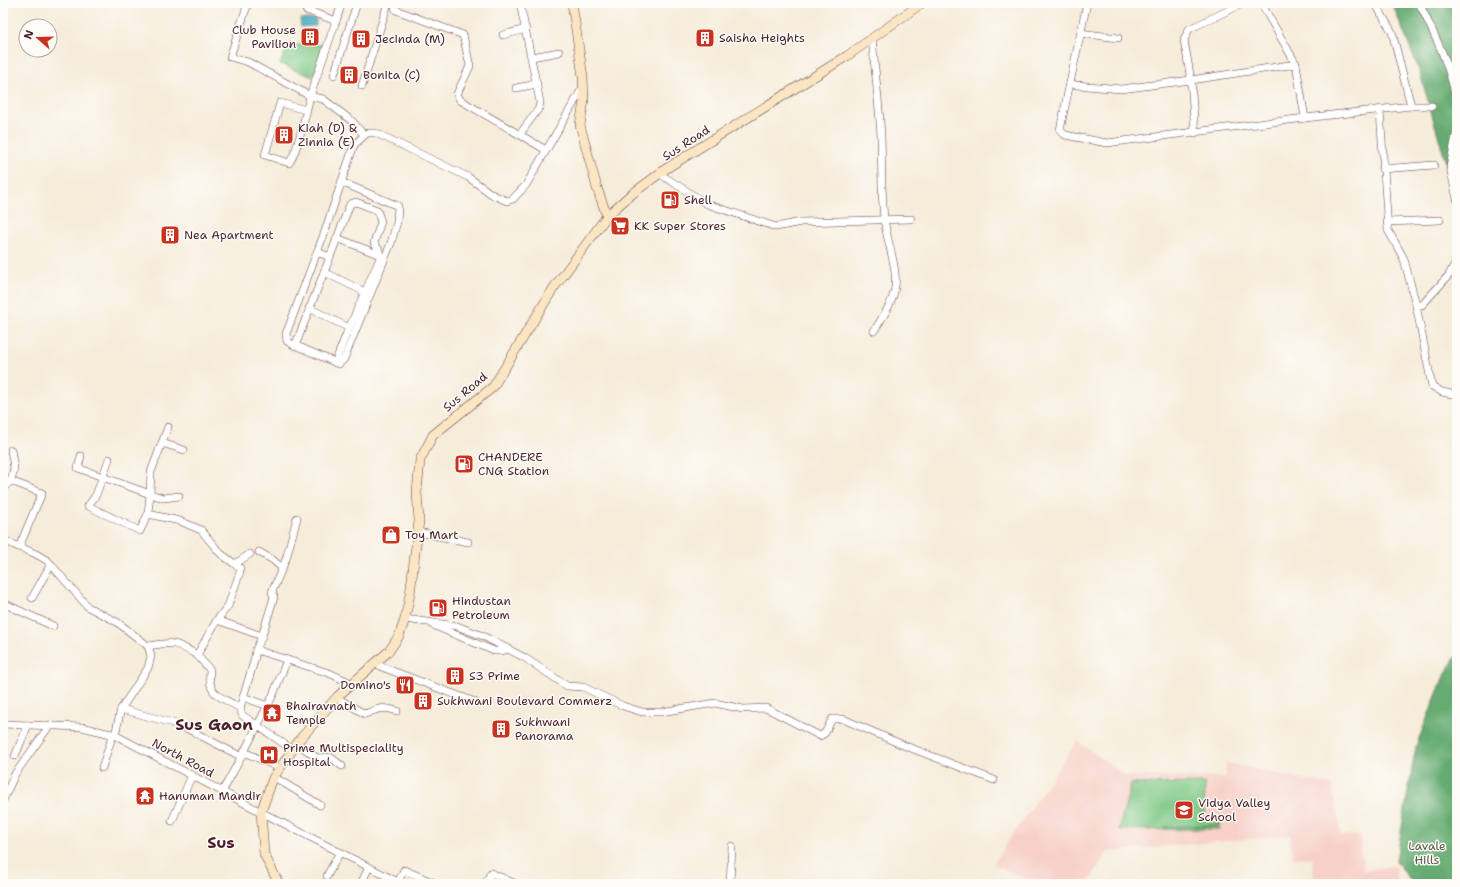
<svg xmlns="http://www.w3.org/2000/svg" width="1460" height="887" font-family="'Shantell Sans',sans-serif">
<style>
.built{fill:#f7d1c9}
.green{fill:#7ec885;stroke:#647458}
.forest{fill:#66ac72;stroke:#58664e}
.water{fill:#47afc6;stroke:#486778}
.lines{fill:none;stroke-linecap:round;stroke-linejoin:round}
.street-casing{stroke:#643e45;stroke-width:8}
.secondary-casing{stroke:#643e45;stroke-width:10}
.street{stroke:#fff;stroke-width:7}
.secondary{stroke:#fbe6c4;stroke-width:9}
.labels{text-anchor:middle;stroke-width:3;stroke-linejoin:round;paint-order:stroke}
.poi-label{font-size:12px;fill:#4a1f2b;stroke:#fdfcf7;text-anchor:start}
.street-label{font-size:12px;fill:#4a1f2b;stroke:#fdfcf7}
.park-label{font-size:12px;fill:#5c5a4a;stroke:#fdfcf7}
.district-label{font-size:16px;font-weight:bold;fill:#4a1f2b;stroke:#fdfcf7}
</style>
<rect width="100%" height="100%" fill="#fdfcf7"/>
<filter id="ink" filterUnits="userSpaceOnUse"><feTurbulence type="fractalNoise" baseFrequency=".025" numOctaves="2"/><feDisplacementMap in="SourceGraphic" scale="8" xChannelSelector="R" yChannelSelector="G"/><feConvolveMatrix kernelMatrix="1 2 1 2 8 2 1 2 1" color-interpolation-filters="sRGB"/></filter>
<filter id="wash" filterUnits="userSpaceOnUse"><feTurbulence type="fractalNoise" baseFrequency=".012" numOctaves="4" result="noise"/><feDisplacementMap in="SourceGraphic" scale="16" xChannelSelector="R" yChannelSelector="G"/><feGaussianBlur stdDeviation="0.9" result="paint"/><feColorMatrix in="noise" values="0 0 0 0 0 0 0 0 0 0 0 0 0 0 0 0 0 1.4 0 .05"/><feComposite in="paint" operator="in"/></filter>
<g filter="url(#wash)">
<rect width="100%" height="100%" fill="#f6ecda"/>
<polygon class="built" points="1077,741 1126,776 1226,777 1226,763 1332,785 1341,835 1360,835 1363,871 1396,865 1398,884 1315,884 1312,857 1293,858 1290,835 1108,852 1087,884 1041,884 1028,881 993,864"/>
<g class="green">
<polygon points="288,45 325,45 313,77 280,64"/>
<polygon points="1205,783 1204,819 1220,819 1220,825 1164,827 1219,826 1219,829 1119,830 1131,784"/>
</g>
<g class="forest">
<polygon points="1392,3 1457,3 1457,201 1420,73"/>
<polygon points="1457,655 1457,884 1413,884 1396,861 1416,746 1444,676"/>
</g>
<polygon class="water" points="300,19 316,19 316,26 301,27"/>
</g>
<g filter="url(#ink)">
<g class="lines">
<g class="street-casing">
<g id="street">
<polyline points="248,3 230,57 248,62 310,96 323,99 352,121 364,135"/>
<polyline points="309,3 306,10 336,21 342,3"/>
<polyline points="394,3 396,10 463,35 470,66 457,94 460,100 546,150"/>
<polyline points="520,3 540,102 539,108 520,134"/>
<polyline points="1087,3 1060,130 1065,135 1107,143 1305,118 1296,64 1261,3"/>
<path d="M 1419,3 C 1435,36 1453,70 1457,107"/>
<polyline points="1080,33 1118,38"/>
<polyline points="503,35 526,29"/>
<path d="M 872,38 C 875,71 879,103 881,136 C 882,163 881,191 884,218 C 886,239 898,268 895,287 C 893,303 882,318 874,331"/>
<polyline points="532,57 559,52"/>
<polyline points="334,75 357,3"/>
<polyline points="1070,83 1076,85 1121,89 1191,80 1296,64"/>
<polyline points="362,86 388,3"/>
<polyline points="516,88 537,84"/>
<polyline points="1411,106 1432,106"/>
<path d="M 306,110 L 280,103 L 265,155 L 289,163 C 297,155 307,109 310,96 L 336,21"/>
<polyline points="1380,111 1388,230 1404,259 1416,305 1422,305 1449,275 1457,259"/>
<polyline points="1305,118 1411,106 1392,32 1375,3"/>
<polyline points="1457,130 1450,167 1457,199"/>
<polyline points="1195,133 1191,80 1184,40 1189,29 1244,3"/>
<polyline points="1382,169 1434,165"/>
<polyline points="660,174 707,204 776,227 801,222 911,219"/>
<polyline points="341,182 398,206 397,222 391,243 344,359 339,364 292,344 287,341 286,334 324,234 354,145 367,133 376,133 468,177 493,195 507,201 513,199 526,185 583,87"/>
<polyline points="1387,222 1440,220"/>
<polyline points="337,238 380,255"/>
<polyline points="330,257 350,204 356,202 377,210 381,222 374,243 379,250 380,258 346,335 335,363"/>
<polyline points="324,272 365,292"/>
<polyline points="1416,305 1432,386 1442,392 1457,395"/>
<polyline points="309,308 349,328"/>
<polyline points="295,346 330,257 317,252"/>
<polyline points="162,443 184,450"/>
<polyline points="11,450 14,468 11,481"/>
<polyline points="81,456 78,468 150,494 151,472 168,427"/>
<polyline points="109,459 96,495 88,506 140,531 148,514 150,494 164,498 179,496"/>
<polyline points="3,488 11,481 42,493 19,547"/>
<polyline points="148,514 180,521 201,530 220,553 240,568 240,572 228,606 217,620"/>
<polyline points="418,532 468,542"/>
<polyline points="3,540 36,554 48,561 88,607 117,622 148,646 151,656 148,668 121,709 115,735"/>
<polyline points="259,552 273,560 282,568"/>
<polyline points="235,564 250,554"/>
<polyline points="32,598 51,564"/>
<polyline points="3,603 53,626"/>
<polyline points="405,619 457,626 483,636 525,658 567,686 583,687 623,706 642,712 661,712 715,703 743,709 766,708 820,736 825,733 832,719 843,719 903,745 994,780"/>
<polyline points="433,625 494,651 502,651 509,649"/>
<polyline points="262,636 274,597 272,592 286,559 297,518"/>
<path d="M 148,646 C 174,642 173,641 197,655 L 217,620 L 262,636 L 256,650 L 329,673 L 353,684"/>
<polyline points="256,650 254,661 240,708 242,715 293,750"/>
<path d="M 197,655 L 210,670 C 207,696 220,696 240,708"/>
<polyline points="377,663 382,667 475,702"/>
<polyline points="243,697 268,706"/>
<path d="M 337,698 L 365,714 C 378,709 383,706 397,711"/>
<polyline points="121,709 180,725 240,756"/>
<polyline points="3,724 82,727 115,735 261,812 398,882"/>
<polyline points="297,743 317,758 330,757 342,766"/>
<polyline points="244,752 273,695 287,660"/>
<polyline points="15,756 28,725"/>
<polyline points="102,768 113,734"/>
<polyline points="274,777 320,805"/>
<polyline points="222,792 244,752 280,768"/>
<polyline points="3,800 15,774 50,725"/>
<polyline points="172,821 192,775"/>
<polyline points="327,876 340,852"/>
<polyline points="361,884 369,867"/>
<polyline points="397,884 404,870 437,884"/>
<polyline points="485,884 491,873 516,884"/>
<polyline points="730,884 732,846"/>
</g>
</g>
<g class="secondary-casing">
<g id="secondary">
<polyline points="572,3 583,77 584,101 580,125 597,188 607,216"/>
<polyline points="279,884 264,854 261,812 273,778 300,739 338,696 389,651 399,636 405,619 410,594 419,521 417,492 420,460 433,435 493,387 553,289 607,216 628,197 667,168 847,56 922,3"/>
</g>
</g>
<use href="#street" class="street"/>
<use href="#secondary" class="secondary"/>
</g>
</g>
<defs>
<g id="building-square" transform="scale(1)"><rect x="-9" y="-9" width="18" height="18" rx="4" fill="#c8321e" stroke="#fdfcf7"/><path d="M-4-6H4V6H1V3H-1V6H-4ZM-2.5-4.3h1.7v1.8h-1.7ZM.8-4.3h1.7v1.8H.8ZM-2.5-1h1.7V.8h-1.7ZM.8-1h1.7V.8H.8Z" fill="#fff"/></g>
<g id="fuel-square" transform="scale(1)"><rect x="-9" y="-9" width="18" height="18" rx="4" fill="#c8321e" stroke="#fdfcf7"/><path d="M-5.5-6h7V0h2V4h1.3V-2.5L3-4.5l.8-.8L6-3V5H2.5V1h-1V6h-7ZM-4.2-4.7v3.2H.2V-4.7Z" fill="#fff"/></g>
<g id="supermarket-square" transform="scale(1)"><rect x="-9" y="-9" width="18" height="18" rx="4" fill="#c8321e" stroke="#fdfcf7"/><path d="M-6-5.5h2.5l.6 2H6L4.5 2H-2.5L-4.4-4H-6ZM-1.5 3.2a1.3 1.3 0 1 0 .1 0ZM3 3.2a1.3 1.3 0 1 0 .1 0Z" fill="#fff"/></g>
<g id="shop-square" transform="scale(1)"><rect x="-9" y="-9" width="18" height="18" rx="4" fill="#c8321e" stroke="#fdfcf7"/><path d="M-5-2.5h2.3a2.7 3.5 0 0 1 5.4 0H5L5.5 6h-11ZM-1.5-2.5h3a1.5 2.3 0 0 0-3 0Z" fill="#fff"/></g>
<g id="restaurant-square" transform="scale(1)"><rect x="-9" y="-9" width="18" height="18" rx="4" fill="#c8321e" stroke="#fdfcf7"/><path d="M-5-6h1v4h1v-4h1v4h1v-4h1v5L-1.5 .5V6h-2V.5L-5-1ZM5-6V6H3V1.5H1.5Q1.5-4 5-6Z" fill="#fff"/></g>
<g id="temple-square" transform="scale(1)"><rect x="-9" y="-9" width="18" height="18" rx="4" fill="#c8321e" stroke="#fdfcf7"/><path d="M0-6L5-2H3V0L6.5 2.5H4V6H1.5V3h-3V6H-4V2.5H-6.5L-3 0V-2H-5Z" fill="#fff"/></g>
<g id="hospital-square" transform="scale(1)"><rect x="-9" y="-9" width="18" height="18" rx="4" fill="#c8321e" stroke="#fdfcf7"/><path d="M-5-5h3v3.5h4V-5h3V5h-3V1.5h-4V5h-3Z" fill="#fff"/></g>
<g id="school-square" transform="scale(1)"><rect x="-9" y="-9" width="18" height="18" rx="4" fill="#c8321e" stroke="#fdfcf7"/><path d="M0-5L7-2L0 1L-7-2ZM-4 1L0 2.5L4 1V4Q0 6-4 4Z" fill="#fff"/></g>
</defs>
<g fill-rule="evenodd">
<use href="#building-square" x="310" y="37"/>
<use href="#building-square" x="705" y="38"/>
<use href="#building-square" x="361" y="39"/>
<use href="#building-square" x="349" y="75"/>
<use href="#building-square" x="284" y="135"/>
<use href="#fuel-square" x="670" y="200"/>
<use href="#supermarket-square" x="620" y="226"/>
<use href="#building-square" x="170" y="235"/>
<use href="#fuel-square" x="464" y="464"/>
<use href="#shop-square" x="391" y="535"/>
<use href="#fuel-square" x="438" y="608"/>
<use href="#building-square" x="455" y="676"/>
<use href="#restaurant-square" x="405" y="685"/>
<use href="#building-square" x="423" y="701"/>
<use href="#temple-square" x="272" y="713"/>
<use href="#building-square" x="501" y="729"/>
<use href="#hospital-square" x="269" y="755"/>
<use href="#temple-square" x="145" y="796"/>
<use href="#school-square" x="1184" y="810"/>
</g>
<g class="labels">
<g class="poi-label">
<text x="296" y="34" text-anchor="end">Club House<tspan x="296" dy="14">Pavilion</tspan></text>
<text x="719" y="42">Saisha Heights</text>
<text x="375" y="43">Jecinda (M)</text>
<text x="363" y="79">Bonita (C)</text>
<text x="298" y="132">Kiah (D) &amp;<tspan x="298" dy="14">Zinnia (E)</tspan></text>
<text x="684" y="204">Shell</text>
<text x="634" y="230">KK Super Stores</text>
<text x="184" y="239">Nea Apartment</text>
<text x="478" y="461">CHANDERE<tspan x="478" dy="14">CNG Station</tspan></text>
<text x="405" y="539">Toy Mart</text>
<text x="452" y="605">Hindustan<tspan x="452" dy="14">Petroleum</tspan></text>
<text x="469" y="680">S3 Prime</text>
<text x="391" y="689" text-anchor="end">Domino's</text>
<text x="437" y="705">Sukhwani Boulevard Commerz</text>
<text x="286" y="710">Bhairavnath<tspan x="286" dy="14">Temple</tspan></text>
<text x="515" y="726">Sukhwani<tspan x="515" dy="14">Panorama</tspan></text>
<text x="283" y="752">Prime Multispeciality<tspan x="283" dy="14">Hospital</tspan></text>
<text x="159" y="800">Hanuman Mandir</text>
<text x="1198" y="807">Vidya Valley<tspan x="1198" dy="14">School</tspan></text>
</g>
<g class="street-label">
<text transform="translate(686 143) rotate(-33)" y="4">Sus Road</text>
<text transform="translate(465 392) rotate(-40)" y="4">Sus Road</text>
<text transform="translate(183 758) rotate(28)" y="4">North Road</text>
</g>
<g class="park-label">
<text x="1427" y="850">Lavale<tspan x="1427" dy="14">Hills</tspan></text>
</g>
<g class="district-label">
<text x="214" y="730">Sus Gaon</text>
<text x="221" y="848">Sus</text>
</g>
</g>
<rect width="1460" height="887" fill="none" stroke="#fdfcf7" stroke-width="16"/>
<g transform="translate(38 38) rotate(290)"><circle r="19" fill="#fdfcf7" stroke="#b5a4a5"/>
<path d="M0-3L7 15L0 10L-7 15Z" fill="#c8321e"/>
<text y="-6" font-size="11" font-weight="bold" text-anchor="middle" fill="#4a1f2b">N</text>
</g>
</svg>
